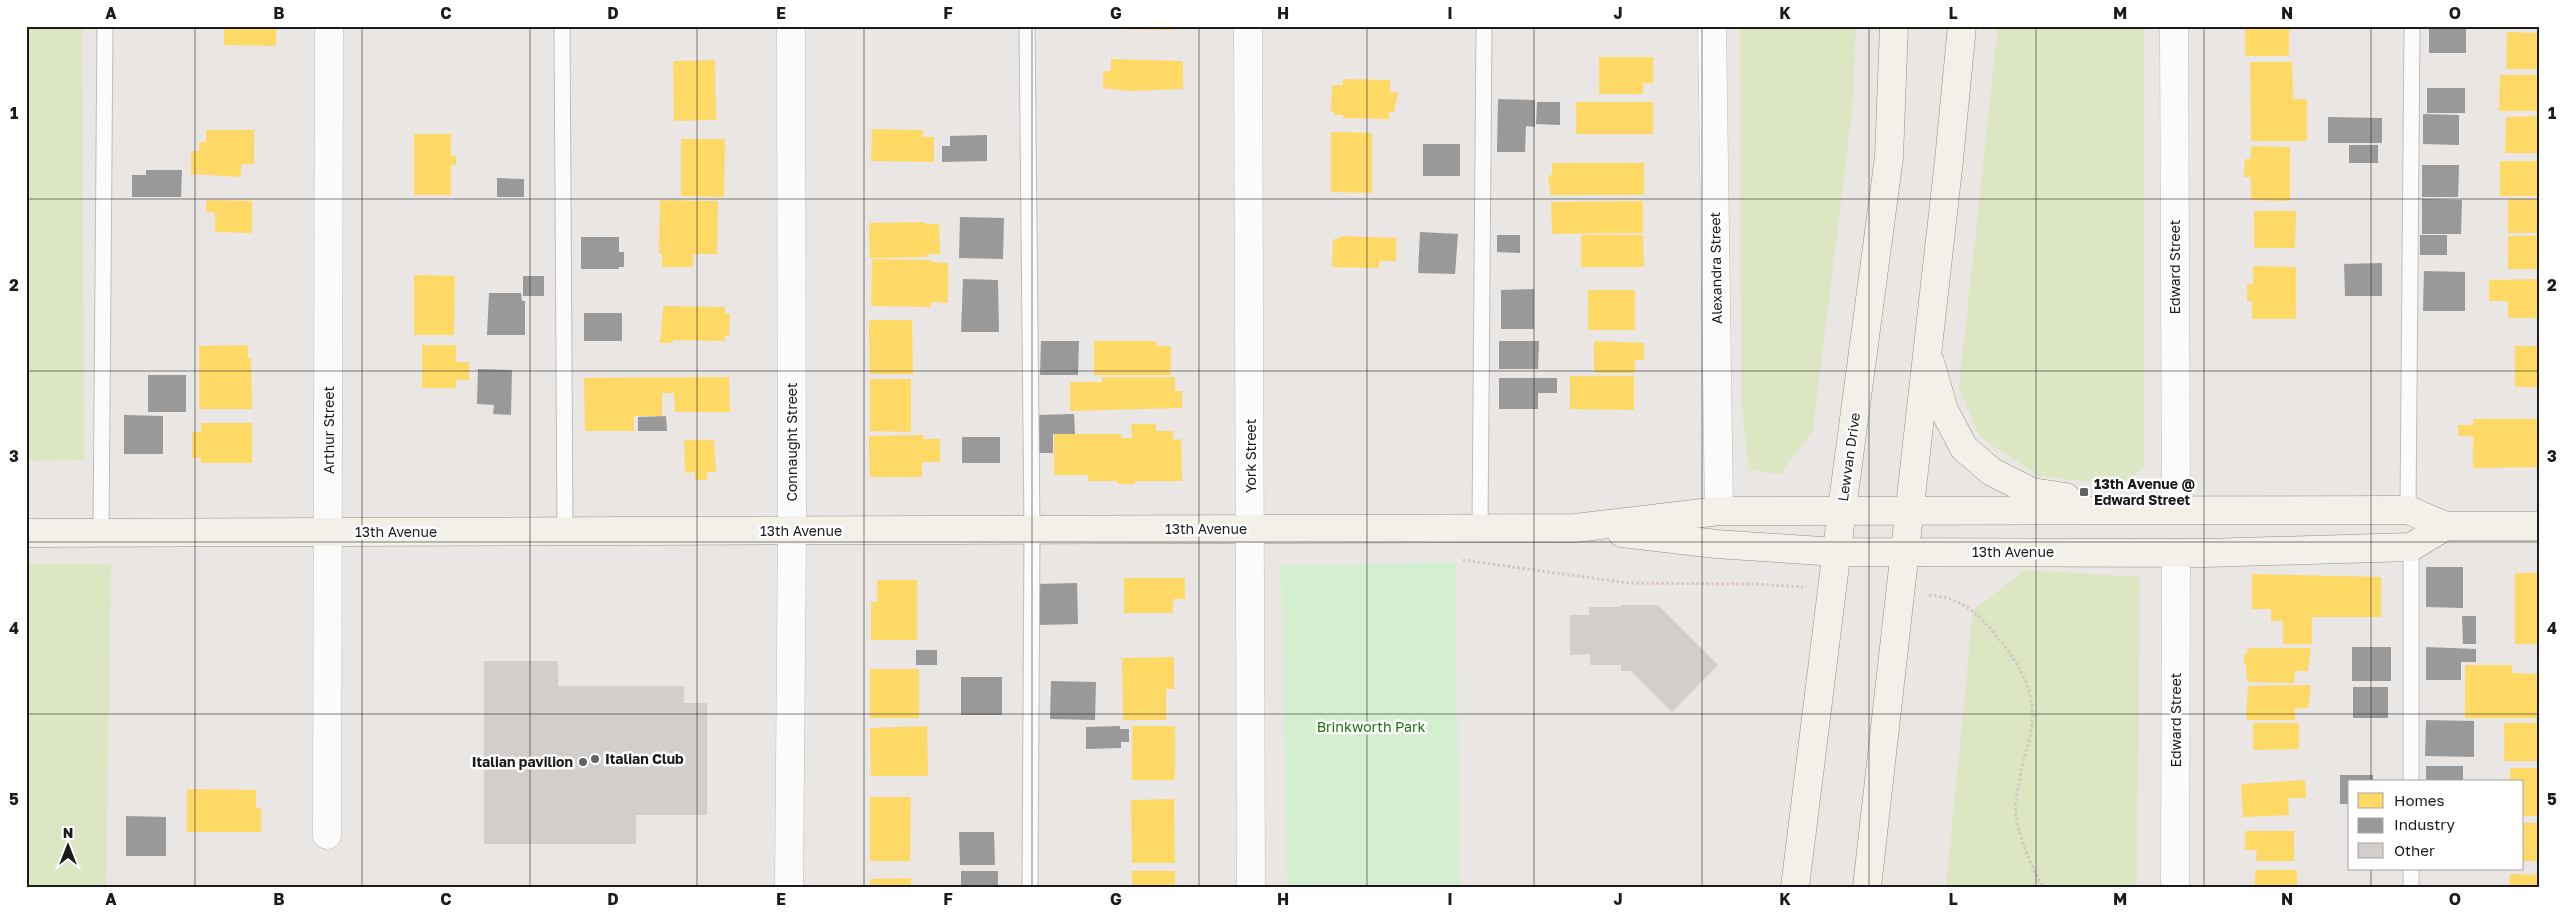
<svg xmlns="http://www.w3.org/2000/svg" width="2566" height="913" font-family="'Golos Text',sans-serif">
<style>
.grass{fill:#dce6c2}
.park{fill:#d4efcf}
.homes{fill:#ffd966}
.industry{fill:#999}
.building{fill:#d2cecc}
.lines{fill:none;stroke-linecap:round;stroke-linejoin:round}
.lane-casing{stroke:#bfbdbc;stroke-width:17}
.street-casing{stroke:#bfbdbc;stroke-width:29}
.secondary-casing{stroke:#93907d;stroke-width:29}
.path{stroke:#d5c5c6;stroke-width:3;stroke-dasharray:2.5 2.5;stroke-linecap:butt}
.lane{stroke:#fcfbfb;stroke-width:15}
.street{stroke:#fcfbfb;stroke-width:28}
.secondary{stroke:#f2f0e9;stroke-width:28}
.grid{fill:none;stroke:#1b1b1b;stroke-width:1;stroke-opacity:0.55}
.poi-dot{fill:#636261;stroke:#fff;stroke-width:2}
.labels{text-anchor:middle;stroke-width:5;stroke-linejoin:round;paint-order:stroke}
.street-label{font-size:14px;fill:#1b1b1b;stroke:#fff}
.poi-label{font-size:14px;font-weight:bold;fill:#1b1b1b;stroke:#fff;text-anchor:start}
.park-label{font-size:14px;fill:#18740e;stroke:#fff}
.neatline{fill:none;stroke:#1b1b1b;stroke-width:2}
.grid-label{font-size:16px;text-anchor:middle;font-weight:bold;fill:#1b1b1b}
</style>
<rect width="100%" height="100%" fill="#e9e6e4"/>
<g class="grass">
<polygon points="26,26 82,26 84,460 26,461"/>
<polygon points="1740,26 1856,26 1852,112 1813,430 1781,474 1749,470 1741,399"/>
<polygon points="1998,26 2144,26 2144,468 2120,485 2039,476 1980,437 1959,388"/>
<polygon points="26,564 111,564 106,887 26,887"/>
<polygon points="2025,570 2140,577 2137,887 1946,887 1973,610"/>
</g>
<polygon class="park" points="1455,562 1460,887 1287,887 1281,566"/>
<g class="homes">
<polygon points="224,26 276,26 276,46 224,45"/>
<polygon points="1122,26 1173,26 1173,30 1122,29"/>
<rect x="1633" y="26" width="16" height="2"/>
<rect x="2245" y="26" width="44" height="30"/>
<polygon points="2507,32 2540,33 2540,69 2506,69"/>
<polygon points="1599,57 1653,57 1653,83 1643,83 1643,94 1599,94"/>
<polygon points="1111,59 1183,61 1183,89 1130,91 1103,88 1103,71 1111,71"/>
<polygon points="715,60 716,120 674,121 673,61"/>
<polygon points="2250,62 2292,62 2293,99 2307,99 2307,141 2251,141"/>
<polygon points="2500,75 2540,75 2540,111 2499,111"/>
<polygon points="1343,79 1390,80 1390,92 1398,93 1394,112 1389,112 1389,119 1343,118 1343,115 1334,115 1334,112 1331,112 1332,85 1343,85"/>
<rect x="1576" y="102" width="77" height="32"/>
<polygon points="2540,116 2540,153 2505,153 2506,117"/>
<polygon points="872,129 923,130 923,137 934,137 934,162 871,161"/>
<polygon points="206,130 254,130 254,164 241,164 241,177 191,174 191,151 199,151 199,142 206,142"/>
<polygon points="1331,132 1372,133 1372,193 1331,192"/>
<polygon points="414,134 451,134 451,156 456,156 456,165 451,165 451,195 414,195"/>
<polygon points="681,139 725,139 724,197 681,196"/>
<polygon points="2251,146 2290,147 2290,201 2251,200 2251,177 2244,177 2245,159 2251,159"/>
<rect x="2500" y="161" width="40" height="35"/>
<polygon points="1552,163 1644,163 1644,195 1551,195 1548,177 1552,174"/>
<rect x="2508" y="199" width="32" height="34"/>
<polygon points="215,200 252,201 252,233 215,232 215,212 206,212 206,201"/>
<polygon points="660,200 718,201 717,254 693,254 693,267 662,267 662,254 659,254"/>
<polygon points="1643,201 1643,233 1552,234 1551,202"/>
<polygon points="2254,211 2296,211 2295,248 2254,248"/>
<polygon points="925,222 925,224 939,224 940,254 927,254 927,257 870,258 869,223"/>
<polygon points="1581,235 1643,235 1644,267 1581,267"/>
<polygon points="1340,236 1396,238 1396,261 1379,261 1379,268 1332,267 1333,239 1340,239"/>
<rect x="2508" y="236" width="32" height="33"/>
<polygon points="872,259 931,260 931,262 948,263 948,303 931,302 931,307 871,306"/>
<polygon points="2253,266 2296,267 2296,319 2252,319 2252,301 2247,301 2247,284 2253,284"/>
<polygon points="414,275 455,276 454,335 414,335"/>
<polygon points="2540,279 2540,318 2508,318 2508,301 2489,301 2489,280"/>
<rect x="1588" y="290" width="47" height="40"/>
<polygon points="663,306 725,307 725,314 730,314 729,336 725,336 725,341 673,340 673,343 660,343"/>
<polygon points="869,320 912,320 913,374 870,374"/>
<polygon points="1094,341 1156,341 1156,346 1171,346 1171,375 1094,375"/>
<polygon points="1594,341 1644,343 1644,360 1635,360 1635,373 1594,373"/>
<polygon points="248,345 248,358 251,358 252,409 199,409 199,346"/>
<polygon points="422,345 456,345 456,362 469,362 469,380 456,380 456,388 422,388"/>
<rect x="2515" y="346" width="25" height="41"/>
<polygon points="1570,376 1634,376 1634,410 1570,409"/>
<polygon points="729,377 730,412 675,412 674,393 662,393 662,416 634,416 634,431 585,431 584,378"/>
<polygon points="1102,377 1175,377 1175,391 1182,391 1182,408 1070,411 1070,382 1102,382"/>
<polygon points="870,379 911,379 911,432 870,431"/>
<polygon points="2473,419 2540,419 2540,467 2473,468 2473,436 2458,436 2458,425 2473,425"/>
<polygon points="201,423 252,423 252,463 201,463 201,458 192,458 192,432 201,432"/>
<polygon points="1131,424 1156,424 1156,431 1173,431 1173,440 1181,439 1182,481 1135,481 1135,484 1117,484 1117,481 1088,481 1088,475 1054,475 1054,434 1121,434 1121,438 1132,438"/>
<polygon points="923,435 923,439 940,439 940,462 922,462 922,477 870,477 869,436"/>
<polygon points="684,440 714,440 716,472 707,472 707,480 695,480 695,472 685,473"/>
<rect x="2515" y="573" width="25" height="71"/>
<polygon points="2252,574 2381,577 2381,617 2312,617 2312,644 2283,644 2283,621 2271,621 2271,609 2252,609"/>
<polygon points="1124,578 1185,578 1185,599 1173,599 1173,613 1124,613"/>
<polygon points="877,580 917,580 917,640 871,640 871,602 877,602"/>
<polygon points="2248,648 2311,648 2308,671 2295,671 2294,683 2247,682 2246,665 2244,665 2244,654 2247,654"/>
<polygon points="1174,657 1174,689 1166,689 1166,720 1123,720 1122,658"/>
<polygon points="2465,665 2512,665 2512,673 2540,674 2540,718 2465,718"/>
<rect x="870" y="669" width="49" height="49"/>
<polygon points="2311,685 2308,708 2295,708 2295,720 2248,720 2246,718 2248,686"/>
<polygon points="2253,723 2299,723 2299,749 2253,750"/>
<rect x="2504" y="723" width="36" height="38"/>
<polygon points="927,726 928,776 871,776 870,728"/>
<rect x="1132" y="726" width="43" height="54"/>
<polygon points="2510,768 2540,768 2540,816 2522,816 2522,782 2510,782"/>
<polygon points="2305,780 2306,798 2288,798 2289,815 2243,817 2241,784"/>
<polygon points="187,789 256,790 256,808 261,808 261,832 187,832"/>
<polygon points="870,797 911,797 910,861 870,861"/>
<polygon points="1174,799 1175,863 1132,863 1131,800"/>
<rect x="2522" y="823" width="18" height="38"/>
<polygon points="2245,831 2294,831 2294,861 2256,861 2257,850 2245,850"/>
<rect x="2255" y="870" width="42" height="17"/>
<rect x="1132" y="871" width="43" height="16"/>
<polygon points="2510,874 2540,875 2540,887 2509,887"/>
<polygon points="911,878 911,887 870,887 870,879"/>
</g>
<g class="industry">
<rect x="2429" y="29" width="37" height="24"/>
<rect x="2427" y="88" width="38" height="25"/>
<polygon points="1498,99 1535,100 1535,127 1526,126 1525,152 1497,152"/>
<polygon points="1537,102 1560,102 1560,125 1536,124"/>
<polygon points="2423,114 2459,115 2459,145 2423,144"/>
<polygon points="2328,117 2382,118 2382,143 2328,143"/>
<polygon points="987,135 987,161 942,162 942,146 950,146 950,136"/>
<rect x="1423" y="144" width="37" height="32"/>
<rect x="2349" y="145" width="29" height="18"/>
<polygon points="2422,165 2459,165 2458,197 2422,197"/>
<polygon points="146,170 182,170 181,197 132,197 132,175 146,175"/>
<polygon points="497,178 524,179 524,197 497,197"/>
<polygon points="2422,199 2462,200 2461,234 2422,234"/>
<polygon points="960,217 1004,218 1003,259 959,258"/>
<polygon points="1420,232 1458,234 1455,274 1418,273"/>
<polygon points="1497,235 1520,235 1520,253 1497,252"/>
<rect x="2420" y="235" width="27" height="20"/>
<polygon points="581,237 619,237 619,252 624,252 624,267 619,267 619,269 581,269"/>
<polygon points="2382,263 2382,296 2345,296 2344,264"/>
<polygon points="2424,271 2465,272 2465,311 2423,311"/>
<rect x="523" y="276" width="21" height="20"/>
<polygon points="963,279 998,280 999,332 961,332"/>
<polygon points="1534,289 1534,329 1501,329 1501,290"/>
<polygon points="489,293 521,293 522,301 525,301 525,335 487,335"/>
<rect x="584" y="313" width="38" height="28"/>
<polygon points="1041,341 1079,341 1078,375 1040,375"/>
<polygon points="1499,341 1539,341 1538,369 1499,369"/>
<polygon points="478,369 512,370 511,415 493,414 494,405 477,404"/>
<rect x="148" y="375" width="38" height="37"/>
<polygon points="1499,378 1557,378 1557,393 1538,393 1538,409 1499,409"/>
<polygon points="1074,414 1075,434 1053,434 1053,453 1036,453 1036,415"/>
<polygon points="124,415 163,416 163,454 124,454"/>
<polygon points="666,416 667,431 638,431 638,417"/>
<rect x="962" y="437" width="38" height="26"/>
<polygon points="2426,567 2463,567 2463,608 2426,607"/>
<polygon points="1077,583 1078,624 1039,625 1038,584"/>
<polygon points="2462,616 2476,616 2476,644 2463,644"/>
<rect x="2352" y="647" width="39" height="34"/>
<polygon points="2426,647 2476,649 2476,662 2461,662 2461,680 2426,680"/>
<rect x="916" y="650" width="21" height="15"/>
<rect x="961" y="677" width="41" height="38"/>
<polygon points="1051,681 1096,682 1095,720 1050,719"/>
<rect x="2353" y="687" width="35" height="31"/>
<polygon points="2426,720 2474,721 2474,757 2425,756"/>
<polygon points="1120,726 1120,729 1129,729 1129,742 1121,742 1121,748 1086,749 1086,727"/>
<rect x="2426" y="766" width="37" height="16"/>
<polygon points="2340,775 2373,775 2373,782 2350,782 2350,804 2340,804"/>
<polygon points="126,816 166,817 166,856 126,856"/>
<polygon points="959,832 994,832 995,865 960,865"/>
<rect x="961" y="871" width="37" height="16"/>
</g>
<g class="building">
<polygon points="1621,605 1658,605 1718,665 1672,712 1631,671 1621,671 1621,665 1590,665 1590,654 1570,655 1570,615 1589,615 1589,607 1621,607"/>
<polygon points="484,661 558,661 558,686 684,686 684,703 707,703 707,815 636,815 636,844 484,844"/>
</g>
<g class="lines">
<g class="lane-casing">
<g id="lane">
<polyline points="562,26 565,531"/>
<polyline points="1027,26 1032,530 1030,887"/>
<polyline points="2408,510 2412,26"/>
<polyline points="1480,528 1484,26"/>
<polyline points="101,533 105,26"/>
<polyline points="2411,782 2411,547"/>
<polyline points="2411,887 2411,869"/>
</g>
</g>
<g class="street-casing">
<g id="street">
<polyline points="1248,26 1251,887"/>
<polyline points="1712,26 1719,511"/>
<polyline points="2174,26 2176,509"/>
<polyline points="327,835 329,26"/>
<polyline points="789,887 792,531 791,26"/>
<polyline points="2175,887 2176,553"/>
</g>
</g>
<g class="secondary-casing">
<g id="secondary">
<polyline points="1930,362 1944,410 1964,448 1992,472 2032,492 2066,497"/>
<polyline points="26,533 1575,528 1719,511 2408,510 2446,526 2540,526"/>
<polyline points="1622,533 1716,544 1836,552 2206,553 2411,547 2446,526"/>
<polyline points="1795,887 1842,509 1889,157 1894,26"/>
<polyline points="1867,887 1949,160 1962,26"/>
</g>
</g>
<g class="path">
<polyline points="1463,560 1628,583 1755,584 1803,587"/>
<path d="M 1929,595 C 1960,598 1975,610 1995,634 C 2022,667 2040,696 2029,741 C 2026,754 2021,765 2020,778 C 2018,791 2014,803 2016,816 C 2020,840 2031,866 2043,887"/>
</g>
<use href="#lane" class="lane"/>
<use href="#street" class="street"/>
<use href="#secondary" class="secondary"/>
</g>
<path class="grid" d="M 195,26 L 195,887M 362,26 L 362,887M 530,26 L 530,887M 697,26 L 697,887M 864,26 L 864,887M 1032,26 L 1032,887M 1199,26 L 1199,887M 1367,26 L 1367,887M 1534,26 L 1534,887M 1702,26 L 1702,887M 1869,26 L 1869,887M 2036,26 L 2036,887M 2204,26 L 2204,887M 2371,26 L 2371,782M 26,199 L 2540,199M 26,371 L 2540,371M 26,542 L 2540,542M 26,714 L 2540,714M 2371,869 L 2371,887"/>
<g class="poi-dot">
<rect x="2079" y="487" width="10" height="10" rx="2.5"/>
<circle cx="595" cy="759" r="5"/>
<circle cx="583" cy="762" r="5"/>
</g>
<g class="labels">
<g class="street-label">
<text transform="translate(2175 267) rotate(-90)" y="5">Edward Street</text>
<text transform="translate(1716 268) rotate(-91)" y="5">Alexandra Street</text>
<text transform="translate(329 430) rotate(-90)" y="5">Arthur Street</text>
<text transform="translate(792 442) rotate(-90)" y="5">Connaught Street</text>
<text transform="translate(1251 456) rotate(-90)" y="5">York Street</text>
<text transform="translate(1849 457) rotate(-82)" y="5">Lewvan Drive</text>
<text x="1206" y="534">13th Avenue</text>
<text x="801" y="536">13th Avenue</text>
<text x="396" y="537">13th Avenue</text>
<text x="2013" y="557">13th Avenue</text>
<text transform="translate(2176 720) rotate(-90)" y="5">Edward Street</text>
</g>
<g class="poi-label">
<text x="2094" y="489">13th Avenue @<tspan x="2094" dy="16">Edward Street</tspan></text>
<text x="605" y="764">Italian Club</text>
<text x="573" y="767" text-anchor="end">Italian pavilion</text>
</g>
<g class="park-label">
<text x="1371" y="732">Brinkworth Park</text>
</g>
</g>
<rect width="2566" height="913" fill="none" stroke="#ffffff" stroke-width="55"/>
<rect x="2348" y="780" width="175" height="90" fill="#ffffff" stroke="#a4a4a4"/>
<rect x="2358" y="793" width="25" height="15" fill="#ffd966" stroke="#a4a4a4"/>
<text x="2394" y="806" font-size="15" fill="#1b1b1b">Homes</text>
<rect x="2358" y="818" width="25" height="15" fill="#999999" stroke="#a4a4a4"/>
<text x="2394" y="830" font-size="15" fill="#1b1b1b">Industry</text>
<rect x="2358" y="843" width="25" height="15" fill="#d2cecc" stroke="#a4a4a4"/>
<text x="2394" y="856" font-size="15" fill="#1b1b1b">Other</text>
<g transform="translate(68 846)" stroke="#ffffff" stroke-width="4" paint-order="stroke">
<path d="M0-4L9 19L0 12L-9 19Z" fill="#1b1b1b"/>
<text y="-8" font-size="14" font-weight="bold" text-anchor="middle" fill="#1b1b1b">N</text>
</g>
<rect x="28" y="28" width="2510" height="858" class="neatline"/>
<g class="grid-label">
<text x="111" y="19">A</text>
<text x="279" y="19">B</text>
<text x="446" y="19">C</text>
<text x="613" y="19">D</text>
<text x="781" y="19">E</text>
<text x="948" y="19">F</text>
<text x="1116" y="19">G</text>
<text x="1283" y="19">H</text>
<text x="1450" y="19">I</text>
<text x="1618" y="19">J</text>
<text x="1785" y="19">K</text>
<text x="1953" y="19">L</text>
<text x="2120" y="19">M</text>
<text x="2287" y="19">N</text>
<text x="2455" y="19">O</text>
<text x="14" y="119">1</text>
<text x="2552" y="119">1</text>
<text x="14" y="291">2</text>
<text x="2552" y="291">2</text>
<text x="14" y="462">3</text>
<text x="2552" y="462">3</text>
<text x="14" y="634">4</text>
<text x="2552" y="634">4</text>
<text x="14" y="805">5</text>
<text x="2552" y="805">5</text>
<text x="111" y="905">A</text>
<text x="279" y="905">B</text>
<text x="446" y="905">C</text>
<text x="613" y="905">D</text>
<text x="781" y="905">E</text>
<text x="948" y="905">F</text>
<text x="1116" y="905">G</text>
<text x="1283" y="905">H</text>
<text x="1450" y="905">I</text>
<text x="1618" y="905">J</text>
<text x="1785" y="905">K</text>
<text x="1953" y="905">L</text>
<text x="2120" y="905">M</text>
<text x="2287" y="905">N</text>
<text x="2455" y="905">O</text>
</g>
</svg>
